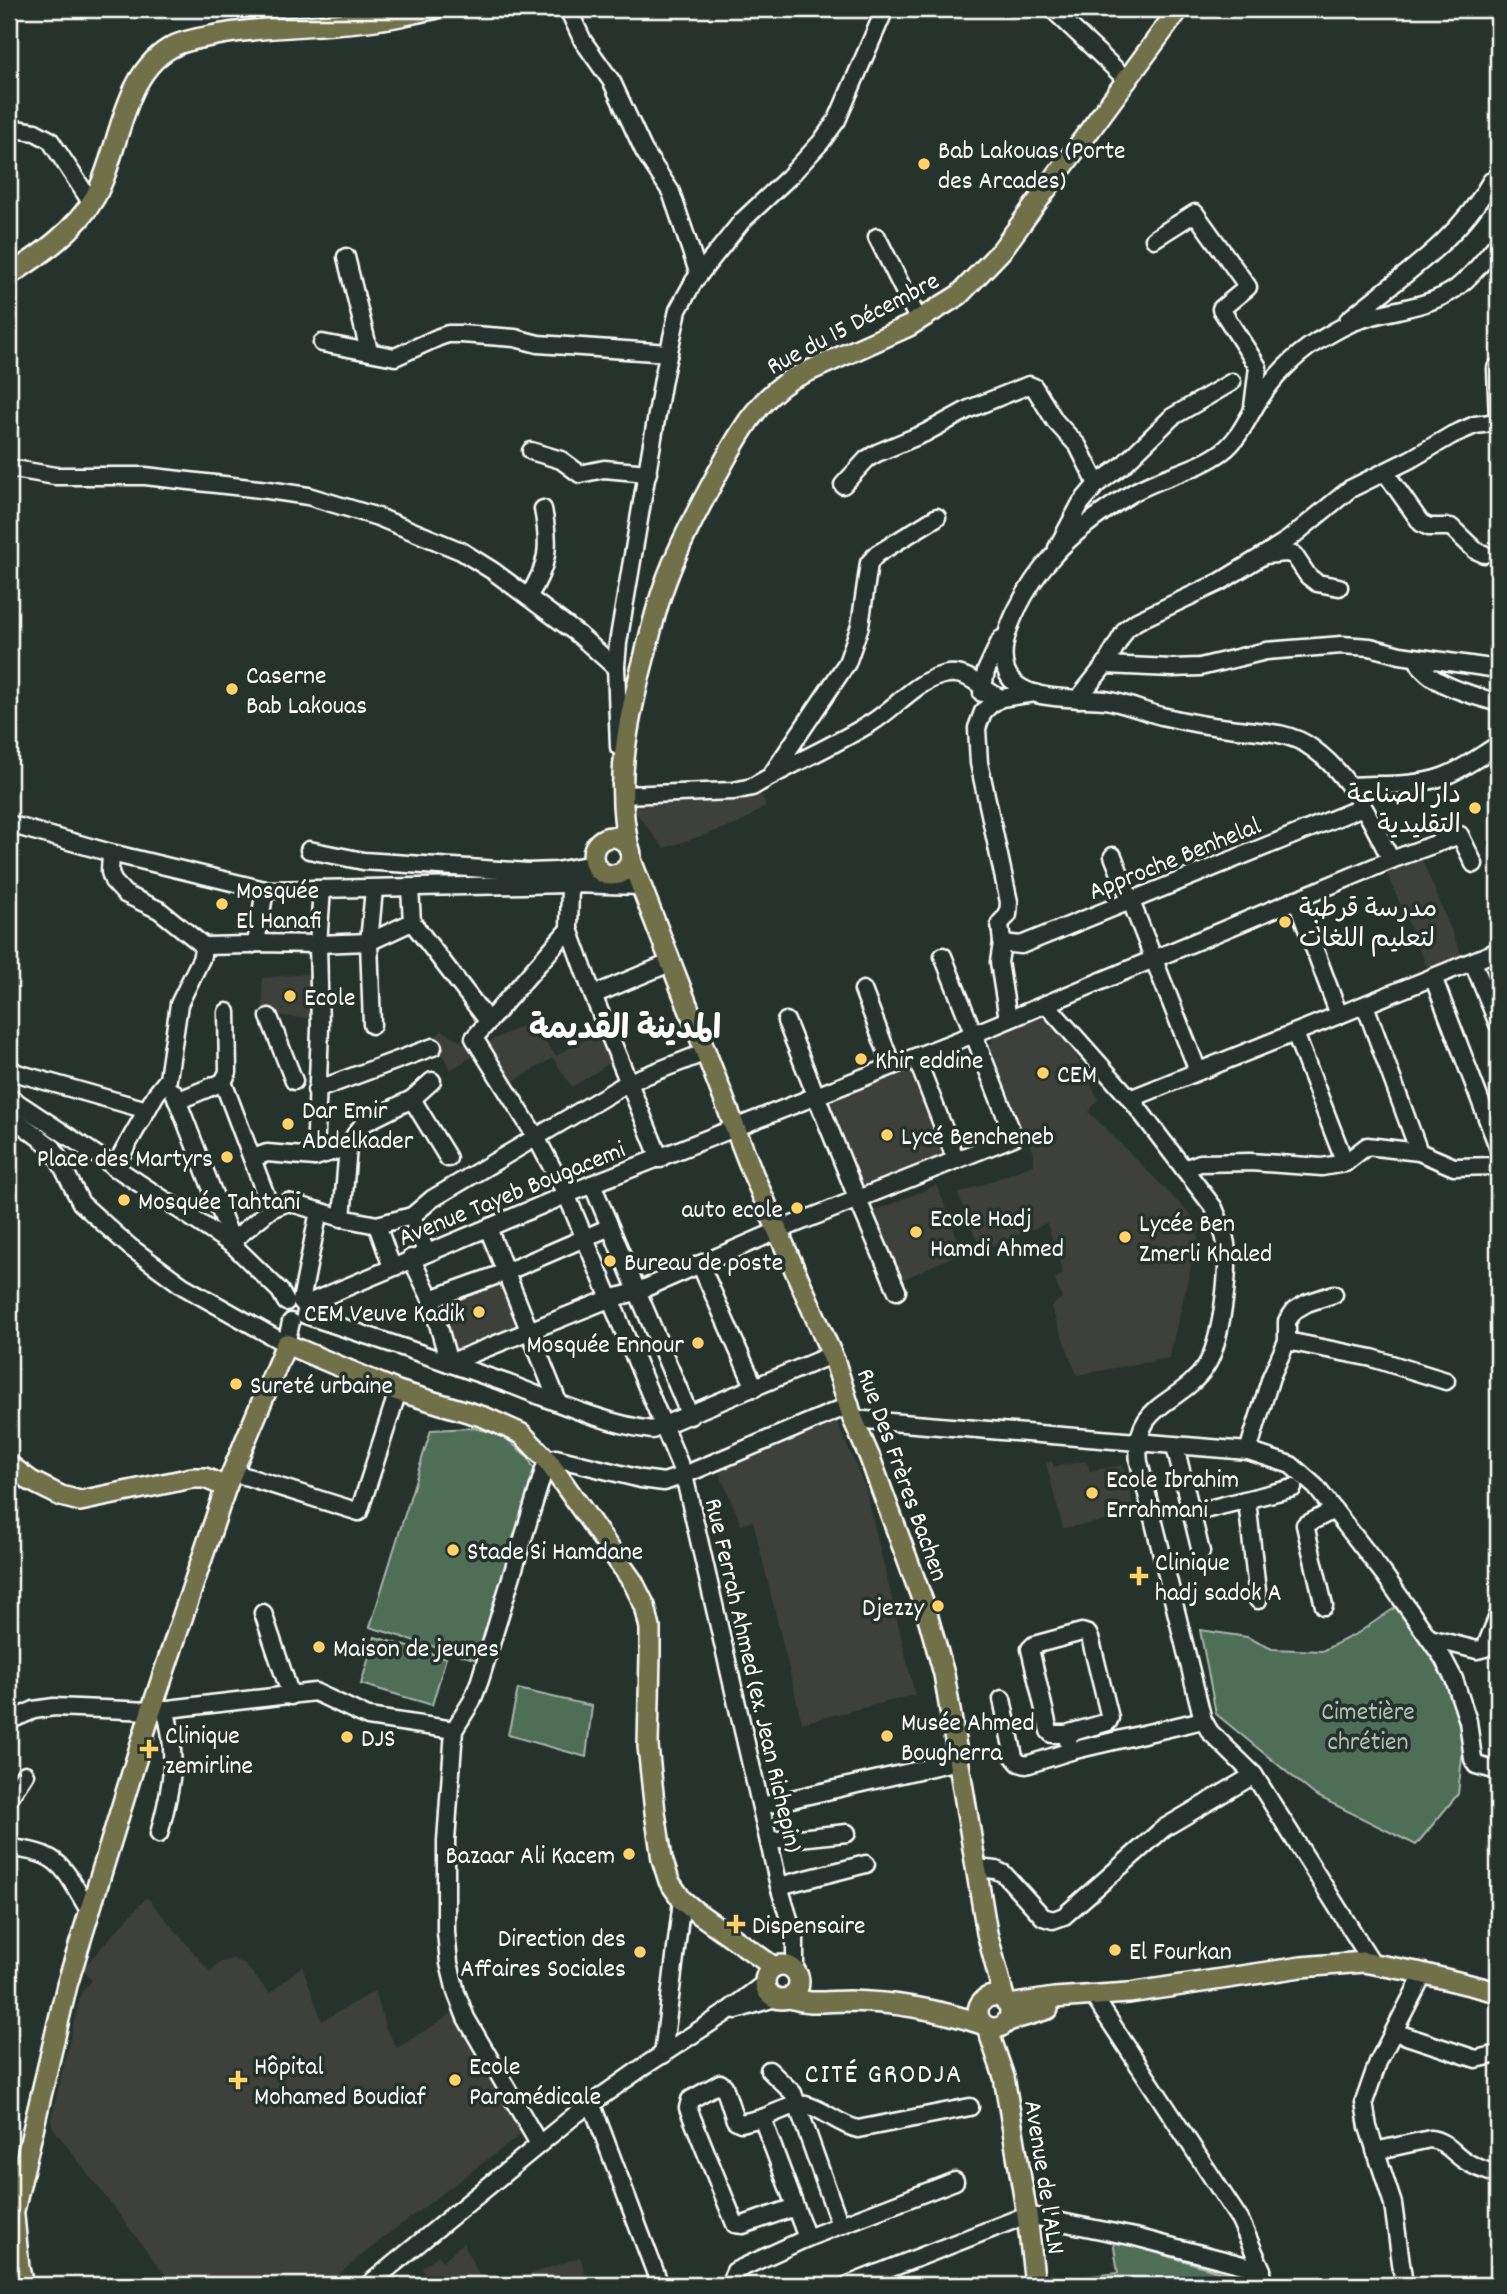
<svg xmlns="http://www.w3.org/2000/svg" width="1507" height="2294" font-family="Dekko,'Playpen Sans Arabic',sans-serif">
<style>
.built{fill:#3c413b}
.green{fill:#4f6e57;stroke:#a7b6ab;stroke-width:2}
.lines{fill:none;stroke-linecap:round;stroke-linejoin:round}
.minor-casing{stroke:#fff;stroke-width:21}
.major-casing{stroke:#fff;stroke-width:24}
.minor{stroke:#26332d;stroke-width:16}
.major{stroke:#70704a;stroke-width:19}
.poi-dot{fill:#ffd166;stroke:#26332d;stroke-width:2.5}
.labels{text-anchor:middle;stroke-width:7;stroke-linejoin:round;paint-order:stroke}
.poi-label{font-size:26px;fill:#fff;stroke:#26332d;text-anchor:start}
.street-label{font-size:26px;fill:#fff;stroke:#26332d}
.park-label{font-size:26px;fill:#b0beb3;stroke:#26332d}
.neighbourhood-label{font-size:28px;letter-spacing:2px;fill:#fff;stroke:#26332d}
.district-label{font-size:33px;font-weight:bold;fill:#fff;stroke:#26332d}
</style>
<rect width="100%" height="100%" fill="#26332d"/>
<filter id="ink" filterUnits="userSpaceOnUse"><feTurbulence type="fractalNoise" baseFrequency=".0143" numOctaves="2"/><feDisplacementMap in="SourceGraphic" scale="14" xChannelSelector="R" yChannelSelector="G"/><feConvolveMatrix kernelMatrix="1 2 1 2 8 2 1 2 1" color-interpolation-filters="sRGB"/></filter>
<g filter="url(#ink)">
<g class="built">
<polygon points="754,794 762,795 766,806 738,824 664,848 633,809 641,799"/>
<polygon points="1421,857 1462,956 1428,970 1387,873"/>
<polygon points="317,973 315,1019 263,1014 262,978"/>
<polygon points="1042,1009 1064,1041 1071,1044 1098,1099 1089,1112 1201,1225 1169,1358 1077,1375 1051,1307 1062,1298 1055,1279 1063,1273 1047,1223 981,1250 958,1194 1033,1165 1033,1149 1031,1149 990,1046 996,1028"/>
<polygon points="530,1022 556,1056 601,1028 618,1058 572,1087 553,1058 502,1088 479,1053 450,1070 437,1042 437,1036 442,1030 467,1045 480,1046"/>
<polygon points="912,1067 951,1168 862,1202 823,1102"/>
<polygon points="937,1185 962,1252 900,1281 870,1213"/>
<polygon points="505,1275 523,1322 453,1350 434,1302"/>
<polygon points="837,1422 865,1487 915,1695 802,1723 753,1521 741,1525 718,1469"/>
<polygon points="1086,1461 1090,1471 1123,1465 1136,1516 1063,1528 1046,1463 1052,1462 1054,1467"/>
<polygon points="147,1897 210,1972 221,1962 233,1959 243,1963 270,1993 302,1966 322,2021 375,1991 386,2029 397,2048 453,2013 522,2126 520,2135 383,2238 326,2285 173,2285 53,2128 51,2119 81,1993 92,1980 82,1969"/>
<polygon points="463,2243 484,2285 412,2285 425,2274 422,2268 438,2255 443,2261"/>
<polygon points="580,2257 589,2285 499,2285"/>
</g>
<g class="green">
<polygon points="474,1428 502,1435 528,1457 536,1473 477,1660 370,1627 431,1430"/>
<polygon points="1396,1607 1444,1673 1464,1739 1458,1794 1416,1845 1315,1795 1216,1714 1200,1630 1247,1637 1272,1649 1322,1651 1358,1633"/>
<polygon points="375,1637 446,1658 432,1705 361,1684"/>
<polygon points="518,1689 592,1706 586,1757 508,1735"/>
<polygon points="1113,2240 1229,2274 1230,2285 1083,2285 1083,2277 1118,2273"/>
</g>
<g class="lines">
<g class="minor-casing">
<g id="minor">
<polyline points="568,9 583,41 612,82 644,151 671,192 699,275"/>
<polyline points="1052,9 1128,81"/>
<polyline points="9,128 35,132 50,140 91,202"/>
<polyline points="877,237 919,321"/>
<polyline points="1154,239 1195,213 1248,287 1221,309 1258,367 1253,407"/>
<polyline points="346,257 369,351"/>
<path d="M 1348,320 C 1399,278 1459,240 1491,181"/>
<polyline points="322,343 395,357 439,337 448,334 461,334 515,338 538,344 669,353"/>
<polyline points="1496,368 1498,422"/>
<polyline points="531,451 561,460 580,474 604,469 648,473"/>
<polyline points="9,468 55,476 145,476 268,490 308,496 378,517 461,551 493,571 579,635 616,668"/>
<polyline points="1385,472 1421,523 1429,527 1451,527 1475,550 1484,554"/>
<polyline points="843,485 867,459 877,453 925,433 969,409 1029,385 1034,387 1055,421 1078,446 1097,484"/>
<polyline points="1057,548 1081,503 1097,484 1123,465 1172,417 1232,382"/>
<polyline points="1265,555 1286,553 1294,555 1308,576 1317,583 1339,587"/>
<path d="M 528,597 C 549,565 550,546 543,509"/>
<path d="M 1417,658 C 1424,684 1474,695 1498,703"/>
<polyline points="1105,665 1172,668 1200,667 1266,651 1342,645 1370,647 1400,655 1498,669"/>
<polyline points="982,693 986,671 1001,639"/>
<polyline points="1078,699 1105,665 1126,629 1137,621 1220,582 1264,555 1289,539 1350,489 1411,459 1452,435 1475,425 1498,422"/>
<polyline points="619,747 616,666 618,643 663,379 678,310 694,281 742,221 789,177 821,142 837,120 885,9"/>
<polyline points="772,774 847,663 860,626 869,563 877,554 937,517"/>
<path d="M 621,784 L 622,795 L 734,791 L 752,787 C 791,764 833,746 871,723 C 897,707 917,679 948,674 C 970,671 983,691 1001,698"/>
<path d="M 1350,786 C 1380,784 1413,787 1442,777 C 1462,770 1480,756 1498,745"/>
<polyline points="9,824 111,853 265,890 570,884 594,863"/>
<polyline points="309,850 363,861 528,872 556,871 592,864"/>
<polyline points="111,853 110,872 113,881 125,894 159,910 204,946 201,959 179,1004 168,1079 156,1094 114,1168"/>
<polyline points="1113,856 1198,1071"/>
<path d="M 1391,860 C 1371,819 1350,775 1312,748 C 1288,730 1257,732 1229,728 C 1208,726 1187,722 1166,717 C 1146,713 1126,703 1105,700 C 1077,697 1018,704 1006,670 C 994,637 1031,580 1053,556 C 1073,533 1103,511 1129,495 C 1157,477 1197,471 1223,451 C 1240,438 1248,417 1259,400 C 1273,378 1294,356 1316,342 C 1327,336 1339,328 1351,323 C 1384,309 1425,310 1455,289 C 1472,276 1485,259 1498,243"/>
<polyline points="641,886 570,884 569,929 593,995 660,1159"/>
<polyline points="410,888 412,922 488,1021"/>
<polyline points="1296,899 1339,1015"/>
<polyline points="569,929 474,1038 536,1137 567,1196 684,1475 779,1886 795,1939 795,1972"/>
<polyline points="256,943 265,890"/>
<polyline points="1002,943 1021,945 1363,807"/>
<polyline points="204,946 250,945 256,943 318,944 369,942 412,922"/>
<polyline points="1473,962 1498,1024"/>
<polyline points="1433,977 1498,1147"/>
<polyline points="863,990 892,1066"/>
<polyline points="593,995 670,963"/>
<path d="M 1046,1004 L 1133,1102 L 1214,1208 C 1219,1220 1224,1231 1226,1244 C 1230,1272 1221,1343 1206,1366 C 1180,1406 1132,1401 1139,1462 L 1203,1720 L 1210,1732 L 1254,1775 L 1373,1964"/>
<polyline points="1365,1005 1419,1152"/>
<polyline points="269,1017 294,1081"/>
<polyline points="1008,1019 999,962 1002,943 1000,923 1008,915 1009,902 979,763 977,728 983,712 990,705 1001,698 1035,693"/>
<polyline points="786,1021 858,1200 897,1291"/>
<polyline points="372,1025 369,942 374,889"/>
<polyline points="1295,1033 1345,1163"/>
<polyline points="916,1057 956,1160"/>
<polyline points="9,1068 17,1073 147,1110"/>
<polyline points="223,1082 228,1072 227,1012"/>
<polyline points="316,1090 433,1047"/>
<polyline points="174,1092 234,1246"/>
<polyline points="9,1097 234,1246 280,1291 286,1302"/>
<polyline points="412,1099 448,1158"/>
<polyline points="1130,1099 1498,951"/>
<polyline points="177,1101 223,1082 271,1209"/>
<polyline points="9,1115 53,1148 81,1203 130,1247 183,1286 286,1344 291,1322"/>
<polyline points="315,1157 320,1028 318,944 322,889"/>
<polyline points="253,1158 267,1153 315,1157 348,1147"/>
<polyline points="1184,1169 1200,1163 1250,1162 1322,1167 1345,1163 1367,1146 1419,1152 1454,1167 1498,1166"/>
<polyline points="592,1184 690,1416"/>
<polyline points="342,1218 348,1147 355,1135 364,1123 412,1099 432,1081"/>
<polyline points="377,1225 392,1267"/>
<polyline points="488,1228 558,1402"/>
<polyline points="232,1241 271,1209 288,1202 342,1218 377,1225 412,1216"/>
<polyline points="426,1252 412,1216 432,1199 629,1082 706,1052"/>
<polyline points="411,1258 431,1299 449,1363 609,1299 636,1292 777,1231 1014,1137 943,956"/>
<polyline points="700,1264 755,1388"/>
<polyline points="431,1299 506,1272 610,1227"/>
<polyline points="301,1301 319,1211"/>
<polyline points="304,1305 592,1184 974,1034 1391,860 1460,835 1474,864"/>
<path d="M 305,1315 C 373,1337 441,1360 509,1384 C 551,1400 608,1425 652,1430 L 831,1355"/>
<polyline points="1287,1341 1372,1358 1446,1381"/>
<polyline points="853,1419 1248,1451 1291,1465 1316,1487 1383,1573 1443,1658 1454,1679 1468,1721 1473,1759 1476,1765 1498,1771"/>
<polyline points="1175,1446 1201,1552"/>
<polyline points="1248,1451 1271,1377 1287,1341 1287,1321 1295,1310 1307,1303 1334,1294"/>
<polyline points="232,1472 359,1512 398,1391"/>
<polyline points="1247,1500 1258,1600"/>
<polyline points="1192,1513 1293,1488"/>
<polyline points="1324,1606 1305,1525 1334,1510"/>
<polyline points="263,1613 291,1696"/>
<polyline points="1429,1638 1477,1650 1485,1648 1498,1616"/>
<polyline points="1002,1699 1014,1757 1019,1763 1026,1765 1071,1751 1203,1720"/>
<polyline points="9,1721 34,1710 54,1707 151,1711 315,1692 368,1717 454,1730"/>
<polyline points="1066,1734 1108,1722 1110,1718 1091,1641 1088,1634 1082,1632 1034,1645 1030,1649 1049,1731 1052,1734 1066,1734 1071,1751"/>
<polyline points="9,1798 25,1774"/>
<polyline points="761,1806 958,1761"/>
<path d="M 159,1834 C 171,1789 179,1756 165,1709"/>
<polyline points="769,1841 847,1833"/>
<path d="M 9,1848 C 63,1852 64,1870 90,1912"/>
<polyline points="976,1868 996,1870 1004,1874 1043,1917 1053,1920 1064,1916 1164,1828 1254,1775"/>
<polyline points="779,1886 866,1864"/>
<polyline points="1096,2000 1240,2220 1262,2270 1262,2285"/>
<polyline points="736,2010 775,1998"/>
<polyline points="1394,2032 1476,2059 1498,2054"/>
<polyline points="663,2055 682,1900"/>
<polyline points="769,2070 793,2093 840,2225"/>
<polyline points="592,2105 660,2285"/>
<path d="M 762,2118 C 774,2114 793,2103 806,2105 C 822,2108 839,2125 858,2129 L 970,2107"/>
<polyline points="539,2144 466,2018 456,1992 449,1963 446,1932 446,1841 454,1730 472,1701 480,1680 547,1460 556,1458 641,1479 664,1482 684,1475 850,1405"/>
<path d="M 1375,2151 L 1430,2139 C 1447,2141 1453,2154 1467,2162 C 1476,2168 1488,2171 1498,2175"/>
<polyline points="795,2207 743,2225 735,2224 688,2108 690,2100 720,2083 724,2086 735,2120 741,2123 762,2118 807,2238"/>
<polyline points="368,2285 575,2115 643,2067 724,2014 765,1983"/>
<polyline points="729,2285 735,2271 807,2238 955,2181"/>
<polyline points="848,2285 1027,2215 1135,2237 1262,2270"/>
<polyline points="1404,2285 1393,2204 1368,2127 1364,2102 1378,2062 1424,1973"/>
</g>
</g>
<g class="major-casing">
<g id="major">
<path d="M 9,275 C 41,255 76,230 95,197 C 121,150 121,70 176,45 C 190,39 207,37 222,34 C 275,25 329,27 382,19 C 399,17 417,12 434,9"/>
<circle cx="612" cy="856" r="19"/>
<path d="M 629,848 C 615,787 626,730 641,670 C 650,636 657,601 671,568 C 683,537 699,508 715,478 C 736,440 754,403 791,379 L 909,326 L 959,295 L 1001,251 L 1179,9"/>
<polyline points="631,860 753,1174 835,1362 853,1419 870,1458 926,1610 944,1674 987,1933 1005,2001"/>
<polyline points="9,1465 31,1481 61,1496 80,1501 192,1478 205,1478 226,1487 286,1344 398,1391 484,1417 522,1434 547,1460 633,1582 645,1606 650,1628 650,1654 648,1746 655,1812 662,1859 669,1881 682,1900 695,1911 774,1967"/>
<circle cx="782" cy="1982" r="17"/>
<circle cx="994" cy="2012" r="16"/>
<path d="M 790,1998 C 810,2005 828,2001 849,2001 C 893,2002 940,2010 982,2024"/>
<polyline points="1009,2005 1054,1998 1129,1993 1301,1967 1363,1962 1417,1972 1498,1992"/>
<polyline points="1008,2021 1048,2009"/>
<polyline points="987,2027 1004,2077 1027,2215 1035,2285"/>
<polyline points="14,2216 19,2268 23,2285"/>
<polyline points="9,2232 67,1985 151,1711 226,1487"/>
</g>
</g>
<use href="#minor" class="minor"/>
<use href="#major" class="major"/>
</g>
</g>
<g class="poi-dot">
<circle cx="924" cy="164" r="7"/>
<circle cx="232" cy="689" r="7"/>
<circle cx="1475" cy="808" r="7"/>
<circle cx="222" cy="904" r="7"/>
<circle cx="1285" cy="922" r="7"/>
<circle cx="290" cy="996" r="7"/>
<circle cx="861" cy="1059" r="7"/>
<circle cx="1043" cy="1073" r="7"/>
<circle cx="288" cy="1124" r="7"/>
<circle cx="887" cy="1135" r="7"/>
<circle cx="227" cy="1157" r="7"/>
<circle cx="124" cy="1200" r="7"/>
<circle cx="797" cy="1208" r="7"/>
<circle cx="916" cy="1232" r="7"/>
<circle cx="1125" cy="1237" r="7"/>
<circle cx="610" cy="1261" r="7"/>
<circle cx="479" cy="1312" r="7"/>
<circle cx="698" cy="1343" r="7"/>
<circle cx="236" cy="1384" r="7"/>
<circle cx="1092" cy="1493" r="7"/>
<circle cx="453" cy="1550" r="7"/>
<path d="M1135.5 1565.5h7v7h7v7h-7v7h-7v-7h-7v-7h7z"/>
<circle cx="938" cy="1606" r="7"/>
<circle cx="319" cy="1647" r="7"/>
<circle cx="887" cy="1736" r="7"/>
<circle cx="347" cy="1737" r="7"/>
<path d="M145.5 1738.5h7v7h7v7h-7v7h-7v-7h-7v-7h7z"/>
<circle cx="629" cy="1854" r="7"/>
<path d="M732.5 1913.5h7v7h7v7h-7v7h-7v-7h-7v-7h7z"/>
<circle cx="1115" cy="1950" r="7"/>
<circle cx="640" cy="1952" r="7"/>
<path d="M234.5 2069.5h7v7h7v7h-7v7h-7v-7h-7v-7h7z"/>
<circle cx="455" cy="2080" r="7"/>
</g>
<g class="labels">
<g class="poi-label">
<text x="938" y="158">Bab Lakouas (Porte<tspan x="938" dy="30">des Arcades)</tspan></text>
<text x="246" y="683">Caserne<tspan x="246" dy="30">Bab Lakouas</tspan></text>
<text x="1461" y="802" text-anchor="end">دار الصناعة<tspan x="1461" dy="30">التقليدية</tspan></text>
<text x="236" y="898">Mosquée<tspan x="236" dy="30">El Hanafi</tspan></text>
<text x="1299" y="916">مدرسة قرطبة<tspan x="1299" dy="30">لتعليم اللغات</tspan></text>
<text x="304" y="1005">Ecole</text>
<text x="875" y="1068">Khir eddine</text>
<text x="1057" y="1082">CEM</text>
<text x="302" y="1118">Dar Emir<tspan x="302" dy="30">Abdelkader</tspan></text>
<text x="901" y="1144">Lycé Bencheneb</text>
<text x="213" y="1166" text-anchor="end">Place des Martyrs</text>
<text x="138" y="1209">Mosquée Tahtani</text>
<text x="783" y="1217" text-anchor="end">auto ecole</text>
<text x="930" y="1226">Ecole Hadj<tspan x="930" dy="30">Hamdi Ahmed</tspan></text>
<text x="1139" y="1231">Lycée Ben<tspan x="1139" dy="30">Zmerli Khaled</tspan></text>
<text x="624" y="1270">Bureau de poste</text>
<text x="465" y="1321" text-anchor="end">CEM Veuve Kadik</text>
<text x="684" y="1352" text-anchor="end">Mosquée Ennour</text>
<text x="250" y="1393">Sureté urbaine</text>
<text x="1106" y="1487">Ecole Ibrahim<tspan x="1106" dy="30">Errahmani</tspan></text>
<text x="467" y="1559">Stade Si Hamdane</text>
<text x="1155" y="1570">Clinique<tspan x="1155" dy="30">hadj sadok A</tspan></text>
<text x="924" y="1615" text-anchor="end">Djezzy</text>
<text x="333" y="1656">Maison de jeunes</text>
<text x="901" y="1730">Musée Ahmed<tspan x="901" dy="30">Bougherra</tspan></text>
<text x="165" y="1743">Clinique<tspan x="165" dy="30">zemirline</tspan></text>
<text x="361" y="1746">DJS</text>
<text x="615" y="1863" text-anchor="end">Bazaar Ali Kacem</text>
<text x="752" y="1933">Dispensaire</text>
<text x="626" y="1946" text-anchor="end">Direction des<tspan x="626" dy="30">Affaires Sociales</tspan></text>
<text x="1129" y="1959">El Fourkan</text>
<text x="254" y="2074">Hôpital<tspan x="254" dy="30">Mohamed Boudiaf</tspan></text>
<text x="469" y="2074">Ecole<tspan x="469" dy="30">Paramédicale</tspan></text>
</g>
<g class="street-label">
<text transform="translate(852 322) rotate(-28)" y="9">Rue du 15 Décembre</text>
<text transform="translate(1174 857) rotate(-22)" y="9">Approche Benhelal</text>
<text transform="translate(511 1192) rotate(-22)" y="9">Avenue Tayeb Bougacemi</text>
<text transform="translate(904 1474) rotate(70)" y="9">Rue Des Frères Bachen</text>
<text transform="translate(755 1675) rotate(77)" y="9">Rue Ferrah Ahmed (ex. Jean Richepin)</text>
<text transform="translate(1046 2177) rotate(81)" y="9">Avenue de l'ALN</text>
</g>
<g class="park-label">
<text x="1368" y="1719">Cimetière<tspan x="1368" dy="30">chrétien</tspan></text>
</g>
<g class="neighbourhood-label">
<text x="884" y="2082">CITÉ GRODJA</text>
</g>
<g class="district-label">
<text x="625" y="1038">المدينة القديمة</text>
</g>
</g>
<rect width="1507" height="2294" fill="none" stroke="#26332d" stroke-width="35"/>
<rect x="18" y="18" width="1472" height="2259" fill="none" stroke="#fff" stroke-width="2.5" filter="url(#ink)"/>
</svg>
